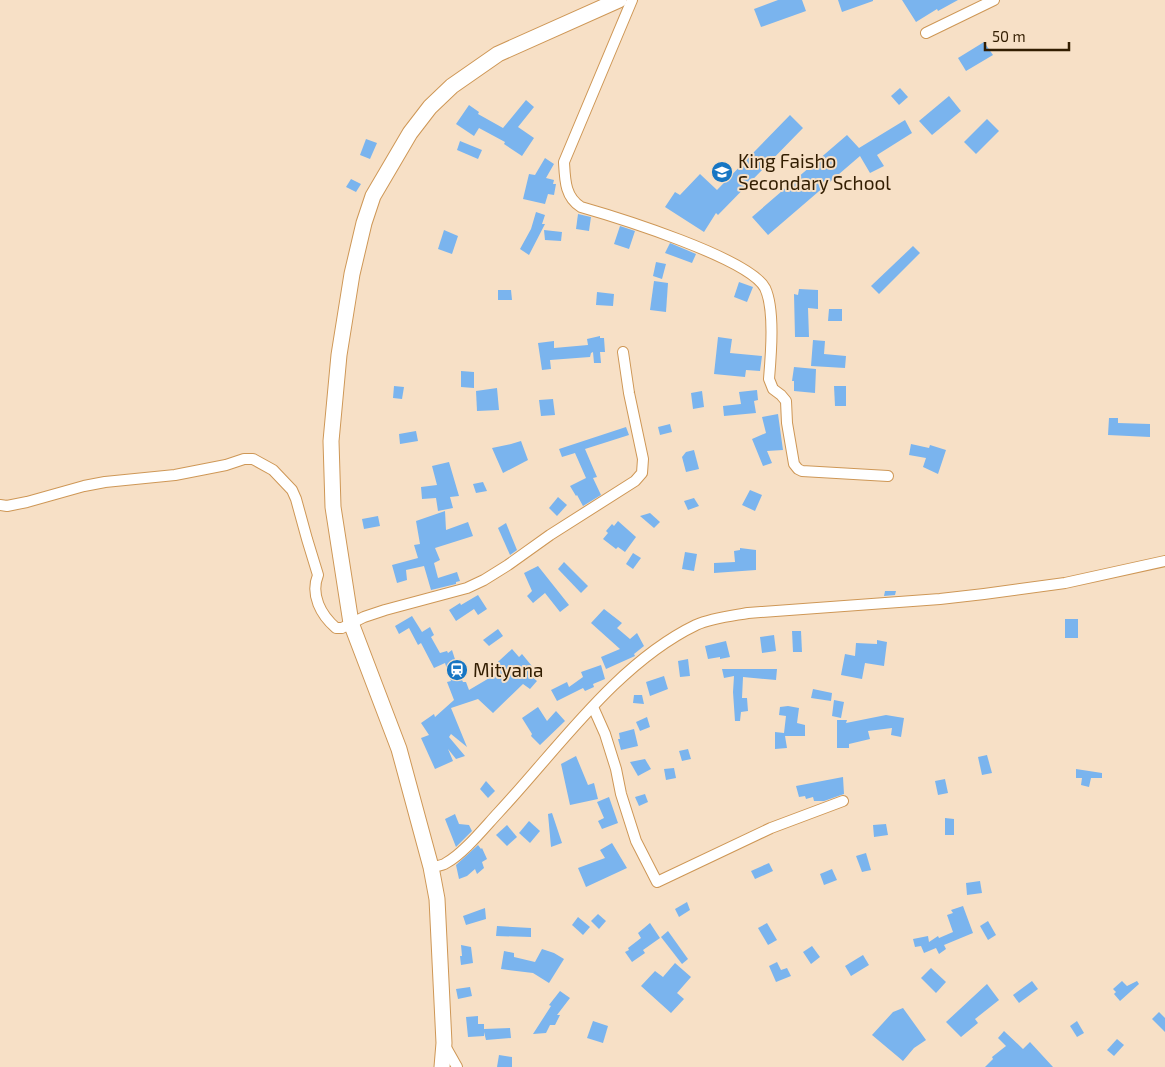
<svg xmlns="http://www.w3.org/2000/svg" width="1165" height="1067" font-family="'Exo 2',sans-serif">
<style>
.building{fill:#7ab4ee}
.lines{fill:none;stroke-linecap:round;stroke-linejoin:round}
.minor-casing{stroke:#ce9756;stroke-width:12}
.secondary-casing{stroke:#ce9756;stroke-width:17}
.minor{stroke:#fff;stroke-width:10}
.secondary{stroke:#fff;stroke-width:15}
.labels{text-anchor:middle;stroke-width:4;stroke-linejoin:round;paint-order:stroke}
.poi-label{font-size:19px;fill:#321d01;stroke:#f7e0c6;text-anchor:start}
</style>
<rect width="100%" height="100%" fill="#f7e0c6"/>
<g class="building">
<polygon points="778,0 802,0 806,11 761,27 754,9"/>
<polygon points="838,0 873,0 873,1 842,12"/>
<polygon points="902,0 958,0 938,11 937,9 916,22"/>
<polygon points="984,42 993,55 966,71 958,58"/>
<polygon points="900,88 908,97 899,105 891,96"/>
<polygon points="949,96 961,111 932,135 919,121"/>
<polygon points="526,100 534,107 518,127 534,138 522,156 504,144 505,142 479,128 474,136 456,124 469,105 479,112 478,114 503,128"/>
<polygon points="790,115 803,128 718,215 716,213 704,232 665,207 675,192 680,195 700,174 717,190"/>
<polygon points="987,119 999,131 976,154 964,142"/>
<polygon points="905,120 912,133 877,155 884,166 870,173 860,156 768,235 752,217 847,135 859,148"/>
<polygon points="366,139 377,143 370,159 360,155"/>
<polygon points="460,141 482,150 478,159 457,150"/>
<polygon points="545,158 554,164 546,178 554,180 553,184 556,184 554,195 548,194 545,204 523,199 529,174 535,175"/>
<polygon points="351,179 361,184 356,192 346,187"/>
<polygon points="536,212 545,215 542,224 545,224 529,255 520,249 531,229"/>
<polygon points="578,214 591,217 589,231 576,229"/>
<polygon points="620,226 635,231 629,249 614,244"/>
<polygon points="444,230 458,236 452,254 438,249"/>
<polygon points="544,230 562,232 561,241 545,240"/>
<polygon points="670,243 696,254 692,263 665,253"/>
<polygon points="913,246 920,253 879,294 871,286"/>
<polygon points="656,262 666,264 662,279 653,276"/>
<polygon points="654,281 668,283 666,312 650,310"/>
<polygon points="739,282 753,287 747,302 734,297"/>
<polygon points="799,289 818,290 818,309 808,308 809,337 795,337 794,294 798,295"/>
<polygon points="498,290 511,290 512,300 498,300"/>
<polygon points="597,292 614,294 613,306 596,305"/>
<polygon points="829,309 842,309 842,321 828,321"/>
<polygon points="600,336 600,338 604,338 605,352 600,352 601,363 594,363 593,352 591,353 590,357 550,360 551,369 542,370 538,343 554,341 554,348 588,345 587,339"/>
<polygon points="718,337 732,339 730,353 762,356 760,371 746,370 745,377 714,374"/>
<polygon points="813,340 825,341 824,354 846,356 845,368 811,366"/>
<polygon points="794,367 816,369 815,393 794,391 794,381 792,381"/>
<polygon points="461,371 474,372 474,388 461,387"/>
<polygon points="394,386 404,387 402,399 393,398"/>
<polygon points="834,386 846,386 846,406 835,406"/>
<polygon points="497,388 499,410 477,411 476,391"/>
<polygon points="757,390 758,400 754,401 756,413 724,416 723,406 741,404 739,392"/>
<polygon points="702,391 704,407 693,409 691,393"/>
<polygon points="553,399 555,415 541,416 539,400"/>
<polygon points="778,414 783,450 767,451 772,463 763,466 752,439 766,433 762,417"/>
<polygon points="1109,418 1118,418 1118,423 1150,424 1150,437 1108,435"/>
<polygon points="670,424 672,432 660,435 658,427"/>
<polygon points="626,427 629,435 585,449 597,477 593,478 601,495 583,506 577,495 576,496 570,486 586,478 575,453 562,457 559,449"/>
<polygon points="416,431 418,441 400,444 399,434"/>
<polygon points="521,441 528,460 503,473 492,448 511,444"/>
<polygon points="911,444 929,448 930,445 946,450 938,474 923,467 926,458 909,455"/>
<polygon points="694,450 699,469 686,472 682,457 686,452"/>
<polygon points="449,462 459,496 450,497 453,508 438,511 436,498 422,499 421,487 437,485 432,466"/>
<polygon points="483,482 487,491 476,493 473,484"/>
<polygon points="750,490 762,495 755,511 742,505"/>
<polygon points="558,497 567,505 557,516 549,508"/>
<polygon points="694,498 699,506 688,510 684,501"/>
<polygon points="445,511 446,530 468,522 473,536 435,548 440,560 434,563 438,578 457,572 460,581 456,582 456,584 431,590 424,566 406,570 407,580 397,583 392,565 418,558 414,545 420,544 416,521"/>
<polygon points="650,513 660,522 654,528 640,516"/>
<polygon points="378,516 380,526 364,529 362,519"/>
<polygon points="618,521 636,537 625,552 618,547 616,549 603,539 608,533 606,531 612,524 614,526"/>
<polygon points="506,523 517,550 510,555 498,528"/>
<polygon points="740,548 756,550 756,570 714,573 714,563 735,562 734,551 740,550"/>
<polygon points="685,552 697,554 694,571 682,569"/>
<polygon points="633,553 641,558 633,569 626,564"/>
<polygon points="564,562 588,586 581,593 558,569"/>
<polygon points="538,566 569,605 560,612 545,593 533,603 527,596 532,591 524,573"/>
<polygon points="885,591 896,591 895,595 884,596"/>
<polygon points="478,595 487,609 478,615 474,609 456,621 449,610 460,603 461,605"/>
<polygon points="604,609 622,623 617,628 630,639 637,633 644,646 634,654 635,656 606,669 601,657 620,649 591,623"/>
<polygon points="412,616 422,632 430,627 434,635 431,637 440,653 447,651 448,653 452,650 461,678 463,682 466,682 469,690 491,677 487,672 512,649 519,657 522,654 536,671 531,676 537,681 530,689 523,684 493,713 478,699 451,708 467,747 451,734 449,737 465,756 456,759 448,749 453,761 435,769 421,738 429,735 421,723 434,714 435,717 454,700 447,682 451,681 445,663 434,668 421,643 418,645 409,628 399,634 395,626"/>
<rect x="1065" y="619" width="13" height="19"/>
<polygon points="498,629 503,636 489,646 483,640"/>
<polygon points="792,631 801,631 802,652 793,652"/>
<polygon points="774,635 776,651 762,653 760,637"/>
<polygon points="877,640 887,642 884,666 865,663 862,679 841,675 845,654 855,656 856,643 877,644"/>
<polygon points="726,641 730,657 720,659 720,657 708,659 705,646"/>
<polygon points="688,659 690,676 680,677 678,661"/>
<polygon points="601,665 605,679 593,684 594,687 585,691 583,688 557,701 551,690 567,682 569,687 583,677 581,672"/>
<polygon points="722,669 777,669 776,680 743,677 742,698 747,698 748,711 741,712 740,721 735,721 733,692 734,676 724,678"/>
<polygon points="664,676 668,689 650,696 646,682"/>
<polygon points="813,689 832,693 831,701 811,698"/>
<polygon points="634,695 642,695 644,704 633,703"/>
<polygon points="834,700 844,702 841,718 832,716"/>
<polygon points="788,706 799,708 797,723 805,725 805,736 785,736 787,748 775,749 775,732 784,733 786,716 779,715 780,707"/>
<polygon points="538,707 547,721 556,711 565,721 540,745 531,736 532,734 522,718"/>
<polygon points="886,715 904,718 901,737 891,735 892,728 868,731 870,739 849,744 849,748 837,748 837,720 847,720 846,723"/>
<polygon points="647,717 650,727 640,731 636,722"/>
<polygon points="634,729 638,746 621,750 618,739 620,739 619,733"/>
<polygon points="688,749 691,759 682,761 679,751"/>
<polygon points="987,755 992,773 982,775 978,757"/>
<polygon points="576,756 588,785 594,783 598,799 570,805 561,764"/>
<polygon points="645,759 651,769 638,776 630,762"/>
<polygon points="674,768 676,778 666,780 664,769"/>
<polygon points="1076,769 1102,773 1102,778 1091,778 1089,787 1081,785 1082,778 1076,778"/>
<polygon points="843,777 844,794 824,801 814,801 813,797 806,799 805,796 799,797 796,786"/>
<polygon points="945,779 948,793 938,795 935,781"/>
<polygon points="486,781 495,791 488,798 480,789"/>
<polygon points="645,794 648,802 639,806 635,797"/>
<polygon points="609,797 618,823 602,829 598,821 604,818 597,802"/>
<polygon points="552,813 562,843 551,847 548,814"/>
<polygon points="455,814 459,824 469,825 472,831 456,847 445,819"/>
<polygon points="945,818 954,819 954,835 945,835"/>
<polygon points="529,821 540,831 530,843 519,833"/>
<polygon points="886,824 888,835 874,837 873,825"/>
<polygon points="507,825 517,837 507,846 496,835"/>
<polygon points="612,843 627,868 586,887 578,868 605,858 600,850"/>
<polygon points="478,845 481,849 482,848 487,859 482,862 484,868 477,874 475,869 467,876 459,879 456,865"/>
<polygon points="866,853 871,870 862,872 856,856"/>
<polygon points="769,863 773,871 755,879 751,871"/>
<polygon points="832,869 837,880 824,885 820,874"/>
<polygon points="980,881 982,893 967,895 966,883"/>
<polygon points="687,902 690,910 679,917 675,909"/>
<polygon points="963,906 973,933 944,945 946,949 939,954 936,948 924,953 921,946 915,947 913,939 928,936 929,942 938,936 939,938 953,932 947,915 953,913 951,910"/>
<polygon points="485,908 486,919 466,925 463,916"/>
<polygon points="598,914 606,921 599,929 591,921"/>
<polygon points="578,917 590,927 583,935 572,925"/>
<polygon points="988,921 996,935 988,940 980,926"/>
<polygon points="650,923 660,938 643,950 645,953 632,962 625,952 629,950 628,948 641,938 638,933"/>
<polygon points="767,923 777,940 768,945 758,928"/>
<polygon points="497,926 531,928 531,937 496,936"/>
<polygon points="668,931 688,959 682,964 661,937"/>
<polygon points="461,945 471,947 473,963 461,965 460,956 462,956"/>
<polygon points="812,946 820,957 811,964 803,952"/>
<polygon points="542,949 554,953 564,959 549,983 533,973 501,969 504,951 514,953 514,957 535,962"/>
<polygon points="863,955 869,965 851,976 845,966"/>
<polygon points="777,962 781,970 787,968 791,976 776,982 769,966"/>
<polygon points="675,963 691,977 677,993 684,999 671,1013 641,986 655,971 663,977"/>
<polygon points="931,968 946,982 936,993 921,978"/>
<polygon points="1032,981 1038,989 1019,1003 1013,995"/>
<polygon points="1122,981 1127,986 1137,981 1139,984 1120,1001 1114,994 1116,992 1113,989"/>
<polygon points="987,984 999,1000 975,1019 978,1023 961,1037 946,1022"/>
<polygon points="470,987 472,996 458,999 456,989"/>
<polygon points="560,991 570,998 557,1015 560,1015 555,1025 550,1025 546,1033 533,1034 551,1006 549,1005"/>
<polygon points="903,1008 926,1040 914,1048 903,1061 872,1035 893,1012"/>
<polygon points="1159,1012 1165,1018 1165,1032 1152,1019"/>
<polygon points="478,1016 478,1024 484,1024 484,1029 510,1028 511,1038 486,1040 484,1032 484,1036 468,1037 466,1017"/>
<polygon points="593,1021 608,1026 603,1043 587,1038"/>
<polygon points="1077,1021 1084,1033 1077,1037 1070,1026"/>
<polygon points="1004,1031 1023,1049 1030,1042 1053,1067 985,1067 993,1059 992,1057 1006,1046 998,1038"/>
<polygon points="1117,1039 1124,1045 1114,1056 1107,1050"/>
<polygon points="499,1055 512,1057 512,1067 497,1067"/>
</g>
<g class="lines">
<g class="minor-casing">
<g id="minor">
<path d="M 632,0 L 564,162 C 565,180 565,197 581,207 C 616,217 749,258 765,288 C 775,309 771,355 769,379 L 773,389 L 781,395 L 786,401 L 787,423 L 794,464 L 798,469 L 802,471 L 888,476"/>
<polyline points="926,33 994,0"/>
<path d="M 0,505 L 7,506 L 27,502 L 84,486 L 105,482 L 175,475 L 226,465 L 244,459 L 253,459 L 273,470 L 292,490 L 296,499 L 307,539 L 318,575 C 310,595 321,615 336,628 L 342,628 L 364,617 L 385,610 L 467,588 L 484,580 L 508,565 L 550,535 L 635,481 L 642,473 L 643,459 L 629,393 L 623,352"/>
<polyline points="593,707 605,734 616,769 621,794 636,841 657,882 771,828 843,801"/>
<path d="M 431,867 C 436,866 442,866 446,863 C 463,854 484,828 498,813 C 557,750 617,663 696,625 C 712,618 731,616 748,613 L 940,599 L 984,594 L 1065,583 L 1165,561"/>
<polyline points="444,1044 457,1067"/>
</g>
</g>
<g class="secondary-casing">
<polyline id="secondary" points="442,1067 444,1043 437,899 431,867 399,749 351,623 333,507 331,441 339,355 352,274 364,223 373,196 410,133 430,107 452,86 498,54 619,0"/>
</g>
<use href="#minor" class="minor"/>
<use href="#secondary" class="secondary"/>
</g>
<defs>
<g id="school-disc" transform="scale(1.125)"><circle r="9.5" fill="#1776c3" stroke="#f7e0c6"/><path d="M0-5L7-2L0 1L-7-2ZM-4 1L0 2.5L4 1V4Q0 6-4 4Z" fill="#fff"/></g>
<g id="station-disc" transform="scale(1.125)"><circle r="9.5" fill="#1776c3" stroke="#f7e0c6"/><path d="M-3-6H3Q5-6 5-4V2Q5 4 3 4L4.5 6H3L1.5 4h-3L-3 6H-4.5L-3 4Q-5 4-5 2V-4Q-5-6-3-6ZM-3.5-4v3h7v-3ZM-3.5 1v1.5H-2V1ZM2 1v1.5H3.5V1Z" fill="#fff"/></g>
</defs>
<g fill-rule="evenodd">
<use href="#school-disc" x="722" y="172"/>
<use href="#station-disc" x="457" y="670"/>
</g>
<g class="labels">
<g class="poi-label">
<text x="738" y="168">King Faisho<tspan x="738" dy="22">Secondary School</tspan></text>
<text x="473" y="677">Mityana</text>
</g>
</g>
<path d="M985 42v8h84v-8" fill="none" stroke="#321d01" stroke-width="2.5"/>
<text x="992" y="42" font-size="15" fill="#321d01" stroke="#f7e0c6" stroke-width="4" paint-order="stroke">50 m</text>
</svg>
